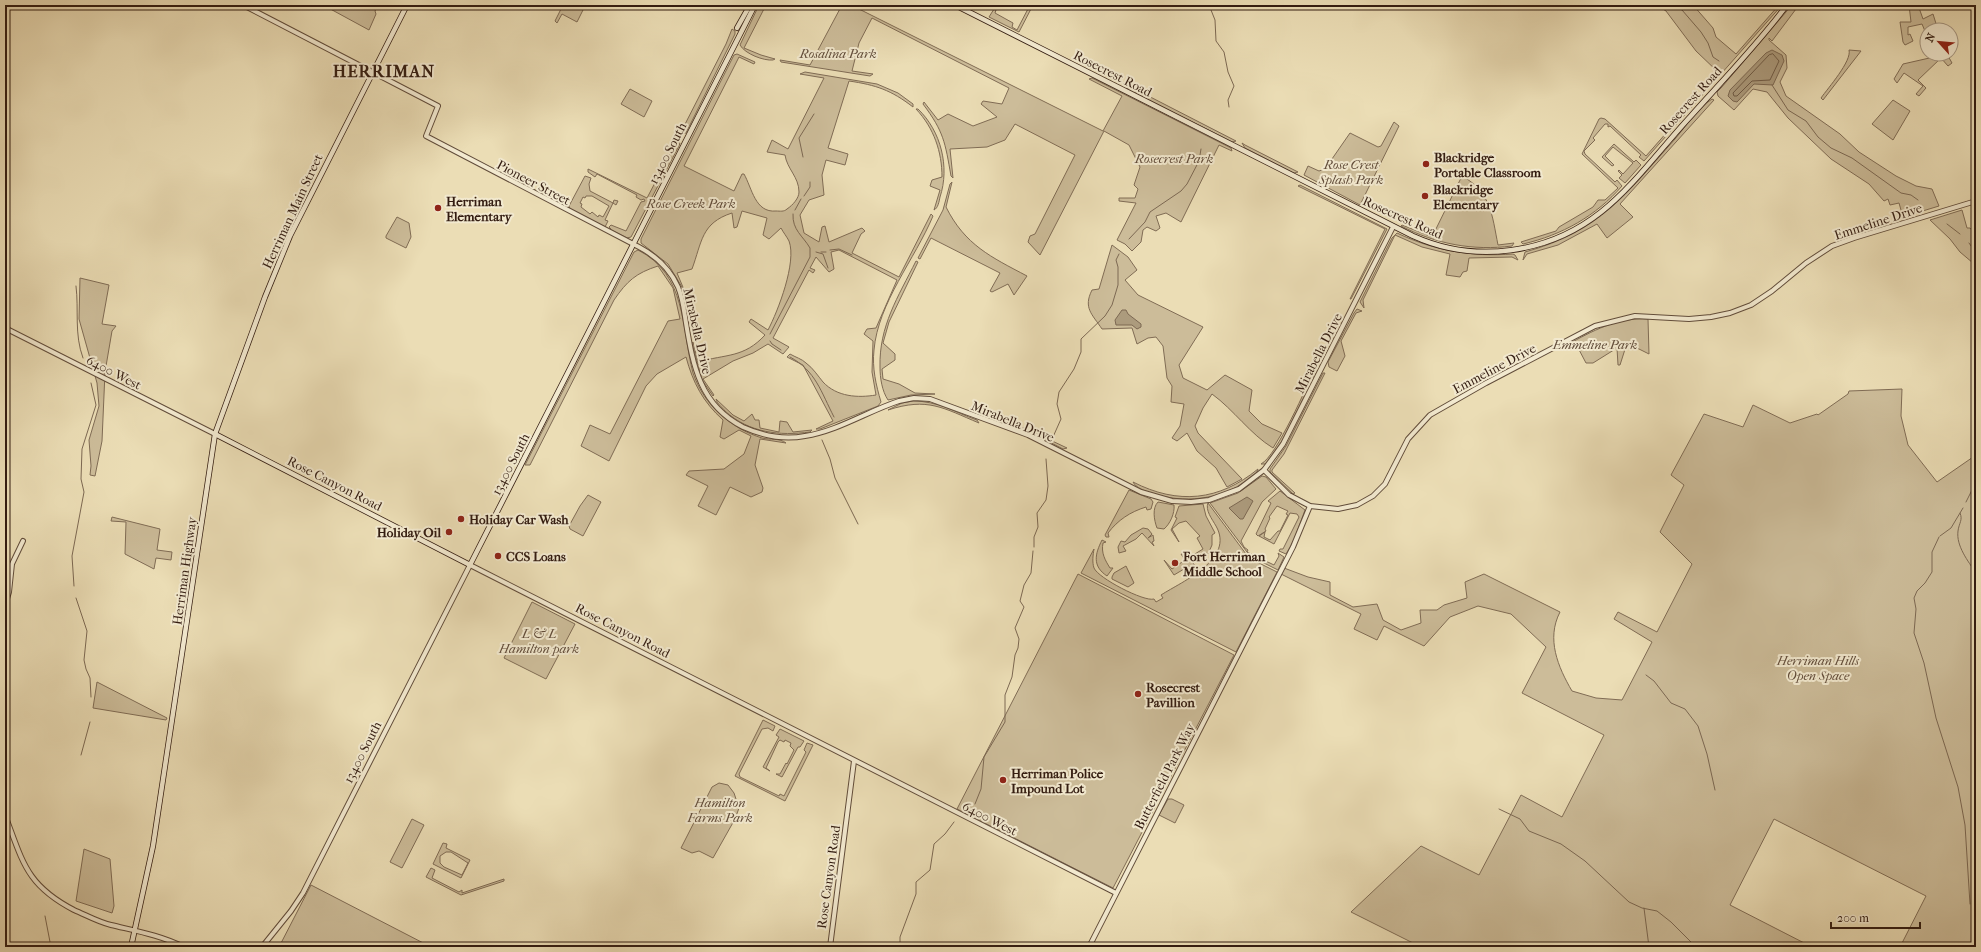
<svg xmlns="http://www.w3.org/2000/svg" width="1981" height="952" font-family="'IM FELL French Canon',serif">
<style>
.green{fill:#ccbc99;stroke:#806c55;fill-rule:evenodd}
.water{fill:#ac9b7d;stroke:#7c6852}
.lines{fill:none;stroke-linecap:round;stroke-linejoin:round}
.shore{stroke:#705c47;stroke-width:1}
.stream{stroke:#7c6852;stroke-width:1}
.tertiary-casing{stroke:#614c3a;stroke-width:6}
.secondary-casing{stroke:#331c11;stroke-width:6}
.tertiary{stroke:#f2e9cf;stroke-width:4}
.secondary{stroke:#f2e9cf;stroke-width:4.5}
.poi-dot{fill:#8f2418;stroke:#f2e9cf;stroke-width:1.5}
.labels{text-anchor:middle;stroke-width:4;stroke-linejoin:round;paint-order:stroke}
.park-label{font-size:13px;font-style:italic;fill:#614c3a;stroke:#f2e9cf}
.street-label{font-size:13px;fill:#331c11;stroke:#f2e9cf}
.poi-label{font-size:13px;font-weight:bold;fill:#331c11;stroke:#f2e9cf;text-anchor:start}
.district-label{font-size:17px;font-weight:bold;letter-spacing:1px;fill:#331c11;stroke:#f2e9cf}
</style>
<rect width="100%" height="100%" fill="#ebddb5"/>
<filter id="stains"><feTurbulence type="fractalNoise" baseFrequency=".005" numOctaves="4"/><feColorMatrix values="0 0 0 0 .2 0 0 0 0 .09 0 0 0 0 .02 0 0 0 .5 -.17"/></filter>
<radialGradient id="worn" r=".72"><stop offset=".6" stop-color="#630" stop-opacity="0"/><stop offset="1" stop-color="#630" stop-opacity=".3"/></radialGradient>
<g class="green">
<polygon points="323,5 378,5 375,11 376,14 369,30"/>
<polygon points="563,5 585,6 577,22 562,14 557,23 555,21"/>
<path d="M 759,5 L 766,5 L 744,48 L 761,55 L 775,59 L 773,60 C 764,61 745,54 740,45 Z"/>
<path d="M 842,5 L 851,5 L 1103,131 L 1122,96 L 1089,79 L 1092,78 L 1231,148 L 1232,151 L 1219,145 L 1181,222 L 1166,213 L 1156,216 L 1160,228 L 1156,231 L 1147,227 L 1143,230 L 1141,242 L 1132,251 L 1125,244 L 1117,240 L 1136,203 L 1119,201 L 1119,198 L 1135,198 L 1138,189 L 1134,185 L 1140,167 L 1129,145 L 1104,131 L 1040,255 L 1028,242 L 1030,236 L 1035,234 L 1075,155 L 1015,124 L 1005,140 L 987,147 L 950,149 L 953,178 L 951,176 C 945,142 944,132 923,104 L 924,102 L 938,120 L 948,114 L 973,126 L 997,117 L 981,104 L 983,101 L 1002,104 L 1009,88 L 872,18 L 859,43 L 852,71 L 873,74 L 870,76 L 781,62 L 780,60 L 810,65 Z"/>
<polygon points="1030,5 1033,5 1019,32 989,17 994,9 996,10 995,13 1013,23 1012,27 1017,30"/>
<path d="M 1657,5 L 1693,5 L 1713,28 L 1716,37 L 1736,54 L 1779,5 L 1782,5 L 1644,161 L 1639,157 L 1641,155 L 1610,126 L 1608,127 L 1608,124 L 1605,124 L 1593,138 L 1595,140 L 1584,151 L 1585,154 L 1615,182 L 1617,180 L 1622,186 C 1596,216 1562,235 1523,244 L 1521,242 L 1556,231 L 1559,227 L 1593,207 L 1598,200 L 1605,200 L 1618,188 L 1582,154 L 1599,119 L 1601,118 L 1605,119 L 1646,156 L 1719,73 L 1696,51 L 1666,11 Z"/>
<polygon points="1792,5 1799,5 1772,41 1769,38 1769,40 1786,55 1787,68 1780,82 1786,96 1840,134 1859,152 1896,176 1916,186 1932,189 1939,206 1903,217 1899,203 1890,205 1888,199 1884,201 1869,184 1831,159 1788,118 1767,92 1753,89 1734,110 1718,96 1717,92 1721,88"/>
<polygon points="1909,5 1918,5 1923,19 1933,14 1938,30 1927,30 1927,36 1922,24 1908,27 1908,35 1910,34 1913,41 1905,45 1903,42 1900,22 1911,22"/>
<polygon points="732,29 735,31 735,34 686,133 680,134 726,44"/>
<path d="M 1849,50 L 1861,51 L 1823,100 L 1821,98 C 1828,88 1852,61 1849,50 Z"/>
<path d="M 737,54 L 755,62 L 754,64 L 739,57 L 684,166 L 734,191 L 742,174 L 744,174 C 752,188 755,213 776,211 C 780,211 784,212 787,209 C 793,205 799,198 799,192 C 799,177 787,169 785,155 L 767,152 L 772,140 L 788,149 L 824,78 L 800,74 L 805,72 L 877,84 L 898,93 L 913,104 L 913,107 C 891,90 876,85 849,81 L 828,148 L 848,154 L 845,165 L 826,160 L 822,175 L 824,195 L 809,200 L 800,215 L 804,233 L 819,242 L 822,227 L 825,226 L 829,242 L 862,228 L 865,231 L 861,234 L 852,253 L 899,277 L 931,214 L 933,216 C 915,259 878,303 874,350 C 872,368 876,385 881,402 L 878,406 L 820,429 L 816,429 L 833,421 L 803,365 L 787,357 L 790,354 C 795,357 802,359 806,363 C 813,368 818,376 823,382 C 837,397 858,398 876,395 L 872,372 L 873,341 L 864,334 L 867,329 L 876,328 L 897,280 L 839,250 L 831,252 L 834,269 L 829,272 L 816,257 L 810,268 L 815,270 L 813,273 L 809,270 L 773,338 L 789,347 L 783,354 L 768,344 L 753,353 L 733,361 L 703,379 L 714,395 L 713,396 L 702,380 L 692,343 L 693,342 L 698,362 C 726,354 744,358 765,335 L 749,322 L 751,319 L 768,330 C 778,311 797,262 789,241 C 787,237 783,232 781,228 L 769,239 L 763,235 L 767,218 L 742,211 L 737,227 L 734,228 L 732,213 C 701,223 702,242 692,269 L 677,273 L 685,292 L 668,264 L 641,243 L 641,239 L 734,55 Z"/>
<polygon points="1947,54 1952,63 1948,66 1941,58 1918,80 1926,88 1919,96 1916,94 1923,86 1904,73 1897,83 1894,79 1903,64"/>
<polygon points="1127,85 1236,141 1232,142 1126,88"/>
<polygon points="630,89 652,101 644,117 621,104"/>
<path d="M 1712,99 L 1714,100 L 1620,204 L 1633,217 L 1607,238 L 1597,224 L 1558,245 L 1527,254 L 1523,260 L 1525,252 C 1601,231 1625,195 1675,139 C 1686,126 1698,108 1712,99 Z"/>
<polygon points="1893,100 1910,111 1893,140 1872,124"/>
<path d="M 916,109 L 918,109 C 941,131 950,167 940,197 C 939,202 938,208 934,210 L 940,190 L 930,186 L 932,180 L 942,177 C 942,152 934,128 916,109 Z"/>
<polygon points="1394,122 1399,126 1360,205 1304,175 1308,166 1319,171 1325,169 1350,133 1378,147 1381,146"/>
<polygon points="677,141 680,143 679,146 631,237 627,238 609,229 611,229 609,227 611,225 626,231 641,202 645,201 644,199 641,200 636,197 637,195 597,174 595,177 588,172 588,169 647,198"/>
<polygon points="1242,143 1245,145 1298,172 1294,173 1245,148"/>
<polygon points="1614,144 1634,162 1636,160 1641,165 1625,183 1619,178 1622,175 1618,171 1619,170 1623,174 1633,163 1613,147 1605,156 1614,165 1612,166 1602,157"/>
<path d="M 585,176 L 591,178 L 589,184 L 590,191 L 613,203 L 614,200 L 618,201 L 616,205 L 613,203 L 605,220 L 608,221 L 605,227 L 570,209 L 569,206 ZM 586,196 L 592,196 L 609,206 L 603,217 L 599,215 L 598,217 L 592,212 L 590,214 L 581,207 L 582,204 L 580,203 L 583,197 L 585,198 Z"/>
<path d="M 1462,176 C 1491,192 1492,215 1498,245 L 1514,243 L 1512,246 C 1473,251 1436,244 1401,226 L 1402,225 L 1432,237 Z"/>
<path d="M 952,182 L 946,207 C 965,245 991,257 1027,276 L 1014,295 L 1008,284 L 992,292 L 990,291 L 1000,273 L 931,238 L 920,259 L 918,258 L 943,210 L 950,184 Z"/>
<polygon points="1300,185 1387,229 1351,299 1350,299 1385,229 1298,186"/>
<polygon points="1962,210 1967,228 1970,228 1976,235 1976,272 1973,263 1960,252 1950,239 1930,220"/>
<polygon points="397,217 409,223 411,237 406,248 386,238 386,236"/>
<path d="M 1397,233 C 1435,251 1471,257 1513,254 L 1515,255 L 1518,260 L 1512,257 L 1469,258 L 1467,271 L 1463,272 L 1460,277 L 1446,275 L 1450,254 L 1422,247 L 1395,235 L 1363,300 L 1364,308 L 1360,302 L 1392,238 Z"/>
<path d="M 1112,245 L 1128,257 L 1137,270 L 1125,280 L 1138,295 L 1203,327 L 1179,365 L 1183,378 L 1207,390 L 1225,375 L 1252,390 L 1249,411 L 1262,424 L 1282,433 L 1273,448 C 1250,434 1234,410 1212,394 L 1203,408 L 1195,426 L 1198,433 L 1242,479 L 1227,487 L 1216,468 L 1197,451 L 1187,433 L 1177,441 L 1172,438 L 1180,426 L 1184,404 L 1171,402 L 1172,386 L 1167,378 L 1163,346 L 1156,337 L 1148,338 L 1137,344 L 1132,328 L 1102,329 C 1092,314 1083,308 1092,290 L 1099,289 Z"/>
<path d="M 638,250 C 687,275 681,327 693,373 C 704,405 730,428 762,438 C 770,440 780,438 786,443 L 760,439 L 755,465 L 763,488 L 762,492 L 751,497 L 730,487 L 716,515 L 698,506 L 708,486 L 686,475 L 689,471 L 724,469 L 744,454 L 751,436 L 739,430 L 724,439 L 720,437 L 723,420 C 703,402 693,383 686,357 L 657,374 L 646,386 L 609,461 L 581,446 L 590,425 L 610,434 L 668,321 L 680,319 L 673,288 L 658,266 C 636,273 627,281 614,300 L 530,465 L 525,465 L 634,252 Z"/>
<path d="M 916,261 L 918,262 L 889,322 L 883,343 L 895,354 L 895,360 L 882,369 L 883,379 L 899,384 L 915,393 L 935,394 L 911,395 L 888,400 C 882,391 880,378 880,367 C 879,326 898,297 916,261 Z"/>
<polygon points="80,278 109,285 102,324 116,326 112,331 105,372 102,441 95,476 90,475 91,466 89,440 99,406 97,383 79,319"/>
<polygon points="1357,309 1362,311 1356,313 1341,341 1345,356 1337,371 1329,367 1328,362 1354,313"/>
<path d="M 1648,319 L 1649,354 L 1627,343 L 1620,365 L 1618,365 L 1617,348 L 1593,363 L 1586,363 L 1576,344 L 1568,349 L 1567,345 C 1592,331 1618,317 1648,319 Z"/>
<path d="M 1316,367 L 1317,371 L 1282,441 L 1266,464 L 1261,464 C 1277,456 1307,385 1316,367 Z"/>
<polygon points="1323,373 1325,373 1284,454 1272,470 1272,472 1295,493 1293,494 1270,472 1270,469 1286,446"/>
<path d="M 1902,389 L 1901,416 L 1908,445 L 1937,482 L 1976,455 L 1976,488 L 1973,511 L 1976,522 L 1976,947 L 1900,947 L 1926,896 L 1774,819 L 1730,905 L 1812,947 L 1421,947 L 1351,912 L 1421,846 L 1479,875 L 1521,795 L 1562,817 L 1604,735 L 1522,693 L 1546,647 L 1511,614 L 1478,606 L 1450,617 L 1424,646 L 1384,626 L 1377,640 L 1354,629 L 1361,614 L 1281,574 L 1284,568 L 1308,577 L 1330,582 L 1330,595 L 1353,607 L 1377,604 L 1383,620 L 1401,630 L 1421,623 L 1420,610 L 1437,610 L 1444,605 L 1467,598 L 1465,582 L 1484,574 L 1560,612 C 1546,639 1558,667 1572,691 L 1596,698 L 1622,700 L 1652,642 L 1614,619 L 1618,612 L 1657,632 L 1692,564 L 1660,532 L 1684,485 L 1671,475 L 1704,414 L 1743,427 L 1753,405 L 1790,423 L 1817,414 L 1818,415 L 1848,394 L 1849,391 Z"/>
<path d="M 716,399 L 733,415 L 744,421 L 752,414 L 755,420 L 759,420 L 760,428 L 779,432 L 780,421 L 787,422 L 793,432 L 812,430 L 810,432 C 780,436 749,433 725,411 C 722,407 717,404 716,399 Z"/>
<path d="M 913,401 C 938,401 954,412 977,420 L 979,423 C 943,408 928,397 888,410 L 902,403 Z"/>
<polygon points="988,415 1029,430 1067,448 1063,449 1028,431 991,419"/>
<path d="M 1258,469 C 1257,474 1252,477 1248,480 C 1219,500 1184,504 1151,493 C 1145,491 1136,488 1133,482 C 1178,505 1219,501 1258,469 Z"/>
<polygon points="1262,476 1266,477 1276,489 1262,502 1241,541 1244,547 1248,550 1247,552 1274,565 1279,556 1278,553 1284,557 1278,570 1250,556 1210,503 1238,493"/>
<path d="M 1129,490 L 1151,499 L 1153,502 L 1151,509 L 1147,510 L 1146,507 C 1130,512 1118,520 1108,533 L 1109,537 L 1106,537 L 1105,535 Z"/>
<polygon points="1280,491 1305,510 1294,540 1286,554 1279,551 1280,549 1283,549 1299,517 1297,514 1290,513 1274,544 1259,536 1265,532 1264,537 1270,540 1278,531 1280,531 1288,515 1286,514 1288,511 1277,506 1269,517 1270,518 1265,529 1266,531 1258,536 1256,534 1271,503 1268,501"/>
<polygon points="588,495 601,502 583,536 570,529 569,526 580,506"/>
<path d="M 1158,502 L 1174,505 C 1175,513 1170,524 1164,529 L 1157,528 C 1154,520 1152,508 1158,502 Z"/>
<path d="M 1208,503 L 1249,558 L 1277,572 L 1236,652 L 1081,573 L 1094,549 C 1093,555 1092,562 1094,568 C 1098,578 1144,602 1154,599 L 1156,602 L 1163,598 L 1161,595 C 1183,581 1235,559 1216,526 C 1212,519 1205,510 1208,503 Z"/>
<polygon points="1203,504 1206,516 1215,533 1212,535 1212,545 1208,554 1204,552 1200,559 1193,563 1196,567 1191,570 1189,566 1174,575 1164,560 1172,569 1185,560 1181,554 1183,553 1187,559 1188,558 1184,552 1186,551 1190,557 1203,549 1197,538 1200,536 1186,521 1179,523 1172,529 1179,542 1171,530 1177,518 1175,517 1179,506"/>
<polygon points="112,517 160,529 157,550 172,552 171,560 156,558 154,569 125,554 126,522 111,521"/>
<polygon points="1143,528 1148,529 1152,534 1148,538 1153,535 1154,541 1152,542 1154,546 1142,533 1136,539 1123,546 1126,551 1119,553 1118,547 1121,541 1125,542 1131,535"/>
<path d="M 1102,540 L 1106,542 L 1103,543 C 1101,553 1105,560 1110,568 L 1113,568 L 1107,576 C 1092,566 1095,554 1102,540 Z"/>
<polygon points="1126,566 1134,583 1128,587 1112,579 1112,577 1114,573"/>
<polygon points="1078,574 1234,655 1113,888 957,809"/>
<polygon points="532,602 575,624 546,679 504,658"/>
<polygon points="97,682 167,718 166,720 93,708"/>
<polygon points="763,720 775,726 773,731 768,728 762,729 739,774 740,777 779,796 780,794 784,796 806,752 804,750 807,743 813,745 785,801 735,776"/>
<polygon points="780,729 804,741 800,747 798,747 782,777 776,774 780,774 786,763 787,764 794,750 790,746 791,743 785,740 784,742 780,740 778,742 766,768 770,771 763,767 779,737 776,735"/>
<polygon points="719,783 728,785 734,793 739,808 735,819 713,858 699,851 692,853 681,848 712,787"/>
<polygon points="1168,799 1172,799 1184,805 1175,823 1159,815"/>
<polygon points="412,819 424,825 402,868 390,862"/>
<path d="M 443,843 L 447,844 L 446,848 L 470,860 L 461,878 L 433,864 ZM 446,852 L 451,852 L 468,863 L 462,875 L 444,867 L 440,863 L 440,856 Z"/>
<polygon points="84,849 110,859 114,906 112,913 76,901"/>
<polygon points="431,868 435,870 432,878 459,892 462,890 462,893 504,879 504,881 461,895 426,877"/>
<polygon points="311,885 431,947 279,947"/>
</g>
<g class="water">
<polygon points="1772,50 1782,55 1784,61 1773,85 1754,84 1737,102 1733,101 1728,96 1730,90 1766,53"/>
<polygon points="1122,310 1126,310 1128,314 1141,324 1141,327 1137,329 1132,325 1116,325 1115,320"/>
<polygon points="1247,497 1253,501 1243,519 1240,519 1229,508"/>
</g>
<g class="lines">
<polygon class="shore" points="1773,54 1779,61 1770,80 1752,81 1737,96 1734,96 1733,93 1769,55"/>
<g class="stream">
<polyline points="1209,5 1215,20 1216,41 1224,52 1228,72 1234,86 1228,100 1229,107"/>
<polyline points="1673,5 1682,10 1701,32 1708,43 1713,57 1719,61"/>
<polyline points="1772,85 1788,110 1806,121 1818,137 1831,148 1852,158 1901,193 1911,195 1918,200"/>
<polyline points="803,157 799,138 814,114"/>
<polyline points="804,196 810,187 810,182"/>
<polyline points="795,210 801,199"/>
<polyline points="1947,224 1960,234"/>
<polyline points="1129,239 1145,222 1150,212 1181,191 1187,184 1199,161 1201,149"/>
<polyline points="1969,243 1976,253"/>
<polyline points="830,250 839,249 852,255"/>
<polyline points="816,252 823,254 828,268"/>
<polyline points="821,252 826,252"/>
<path d="M 76,286 C 79,310 74,334 83,358"/>
<path d="M 770,334 L 810,257 L 810,248 C 803,236 792,230 793,214"/>
<polyline points="770,341 772,344 781,350"/>
<path d="M 790,357 C 816,371 821,392 834,417"/>
<polyline points="1053,437 1061,419 1057,404 1059,392 1074,369 1081,352 1081,339 1105,316 1112,305 1118,285 1118,267 1116,260 1119,254"/>
<polyline points="822,440 830,459 835,478 858,524"/>
<polyline points="1966,502 1976,482"/>
<path d="M 1963,508 L 1960,513 C 1963,520 1959,523 1958,531 C 1956,546 1968,561 1976,573"/>
<polyline points="1940,536 1951,528 1960,513"/>
<polyline points="1939,537 1932,552 1932,572 1925,583 1917,591 1914,598 1916,609 1914,633 1924,663 1936,718 1958,787 1965,825 1970,904"/>
<polyline points="1034,547 1034,537 1038,527 1037,513 1046,500 1048,486 1046,459"/>
<polyline points="74,586 72,556 84,492 81,479 82,449 96,405 91,383"/>
<polyline points="76,598 87,631 84,660 86,669 90,678 91,697"/>
<polyline points="1646,675 1654,681 1671,703 1685,709 1698,726 1707,754 1715,790"/>
<polyline points="81,755 90,722"/>
<polyline points="975,804 981,789 984,757 1005,722 1005,695 1012,677 1015,655 1018,648 1019,639 1015,628 1024,607 1020,601 1024,585 1031,573 1033,551"/>
<polyline points="1499,809 1520,819 1529,831 1561,844 1585,861 1629,902 1642,908 1657,911 1671,922 1696,947"/>
<polyline points="1644,908 1649,947"/>
<polyline points="45,916 51,947"/>
<polyline points="900,947 900,937 916,894 916,882 930,870 934,844 945,834 954,822"/>
</g>
<g class="tertiary-casing">
<g id="tertiary">
<path d="M 243,5 L 438,106 L 426,136 L 639,247 C 656,256 670,269 678,287 C 683,299 684,311 686,323 C 693,366 700,405 743,427 C 763,436 784,440 805,436 C 838,431 868,411 899,401 L 914,398 L 930,399 L 1028,435 L 1141,492 L 1172,501 L 1191,502 L 1209,500 L 1239,489 L 1264,470 L 1283,444 L 1393,227"/>
<polyline points="5,328 215,434"/>
<polyline points="1264,470 1289,495 1310,506 1338,509 1357,505 1373,496 1385,484 1408,439 1430,415 1486,383 1595,326 1635,316 1689,319 1711,317 1730,313 1751,305 1772,291 1806,263 1832,246 1854,238 1976,201"/>
<polyline points="5,605 9,592 12,564 23,541"/>
<path d="M 5,815 C 23,862 26,885 74,910 C 86,915 98,922 111,925 C 136,931 160,935 184,947"/>
<polyline points="262,947 291,911 303,893 470,565 1116,893"/>
<polyline points="830,947 854,761"/>
<polyline points="1089,947 1293,547 1310,506"/>
</g>
</g>
<g class="secondary-casing">
<g id="secondary">
<path d="M 955,5 L 1413,236 C 1475,264 1548,254 1601,212 C 1632,188 1663,146 1690,117 C 1723,80 1758,44 1787,5"/>
<polyline points="737,28 750,5"/>
<polyline points="215,434 470,565 755,5"/>
<polyline points="131,947 153,846 215,434 265,297 290,236 407,5"/>
</g>
</g>
<use href="#tertiary" class="tertiary"/>
<use href="#secondary" class="secondary"/>
</g>
<g class="poi-dot">
<circle cx="1426" cy="164" r="4"/>
<circle cx="1425" cy="196" r="4"/>
<circle cx="438" cy="208" r="4"/>
<circle cx="461" cy="519" r="4"/>
<circle cx="449" cy="532" r="4"/>
<circle cx="498" cy="556" r="4"/>
<circle cx="1175" cy="563" r="4"/>
<circle cx="1138" cy="694" r="4"/>
<circle cx="1003" cy="780" r="4"/>
</g>
<g class="labels">
<g class="park-label">
<text x="838" y="58">Rosalina Park</text>
<text x="1174" y="163">Rosecrest Park</text>
<text x="1351" y="169">Rose Crest<tspan x="1351" dy="15">Splash Park</tspan></text>
<text x="691" y="208">Rose Creek Park</text>
<text x="1595" y="349">Emmeline Park</text>
<text x="539" y="638">L &amp; L<tspan x="539" dy="15">Hamilton park</tspan></text>
<text x="1818" y="665">Herriman Hills<tspan x="1818" dy="15">Open Space</tspan></text>
<text x="720" y="807">Hamilton<tspan x="720" dy="15">Farms Park</tspan></text>
</g>
<g class="street-label">
<text transform="translate(1113 73) rotate(27)" y="5">Rosecrest Road</text>
<text transform="translate(1690 100) rotate(-48)" y="5">Rosecrest Road</text>
<text transform="translate(667 153) rotate(-63)" y="5">13400 South</text>
<text transform="translate(534 182) rotate(28)" y="5">Pioneer Street</text>
<text transform="translate(292 211) rotate(-65)" y="5">Herriman Main Street</text>
<text transform="translate(1403 217) rotate(24)" y="5">Rosecrest Road</text>
<text transform="translate(1878 221) rotate(-18)" y="5">Emmeline Drive</text>
<text transform="translate(698 331) rotate(77)" y="5">Mirabella Drive</text>
<text transform="translate(1318 353) rotate(-63)" y="5">Mirabella Drive</text>
<text transform="translate(1494 368) rotate(-28)" y="5">Emmeline Drive</text>
<text transform="translate(114 372) rotate(27)" y="5">6400 West</text>
<text transform="translate(1013 421) rotate(22)" y="5">Mirabella Drive</text>
<text transform="translate(510 464) rotate(-63)" y="5">13400 South</text>
<text transform="translate(335 483) rotate(27)" y="5">Rose Canyon Road</text>
<text transform="translate(184 571) rotate(-82)" y="5">Herriman Highway</text>
<text transform="translate(623 630) rotate(27)" y="5">Rose Canyon Road</text>
<text transform="translate(362 752) rotate(-63)" y="5">13400 South</text>
<text transform="translate(1164 776) rotate(-63)" y="5">Butterfield Park Way</text>
<text transform="translate(990 818) rotate(27)" y="5">6400 West</text>
<text transform="translate(828 877) rotate(-82)" y="5">Rose Canyon Road</text>
</g>
<g class="poi-label">
<text x="1434" y="162">Blackridge<tspan x="1434" dy="15">Portable Classroom</tspan></text>
<text x="1433" y="194">Blackridge<tspan x="1433" dy="15">Elementary</tspan></text>
<text x="446" y="206">Herriman<tspan x="446" dy="15">Elementary</tspan></text>
<text x="469" y="524">Holiday Car Wash</text>
<text x="441" y="537" text-anchor="end">Holiday Oil</text>
<text x="506" y="561">CCS Loans</text>
<text x="1183" y="561">Fort Herriman<tspan x="1183" dy="15">Middle School</tspan></text>
<text x="1146" y="692">Rosecrest<tspan x="1146" dy="15">Pavillion</tspan></text>
<text x="1011" y="778">Herriman Police<tspan x="1011" dy="15">Impound Lot</tspan></text>
</g>
<g class="district-label">
<text x="384" y="77">HERRIMAN</text>
</g>
</g>
<rect width="1981" height="952" fill="none" stroke="#ebddb5" stroke-width="20"/>
<rect x="6" y="6" width="1969" height="940" fill="none" stroke="#331c11" stroke-width="2"/>
<rect x="10" y="10" width="1961" height="932" fill="none" stroke="#331c11"/>
<g transform="translate(1939 42) rotate(297)"><circle r="19" fill="#f2e9cf" stroke="#a69783"/>
<path d="M0-3L7 15L0 10L-7 15Z" fill="#8f2418"/>
<text y="-6" font-size="11" font-weight="bold" text-anchor="middle" fill="#331c11">N</text>
</g>
<path d="M1831 922v6h89v-6" fill="none" stroke="#331c11" stroke-width="2"/>
<text x="1837" y="922" font-size="12" fill="#331c11" stroke="#f2e9cf" stroke-width="3" paint-order="stroke">200 m</text>
<rect width="100%" height="100%" filter="url(#stains)"/>
<rect width="100%" height="100%" fill="url(#worn)"/>
</svg>
